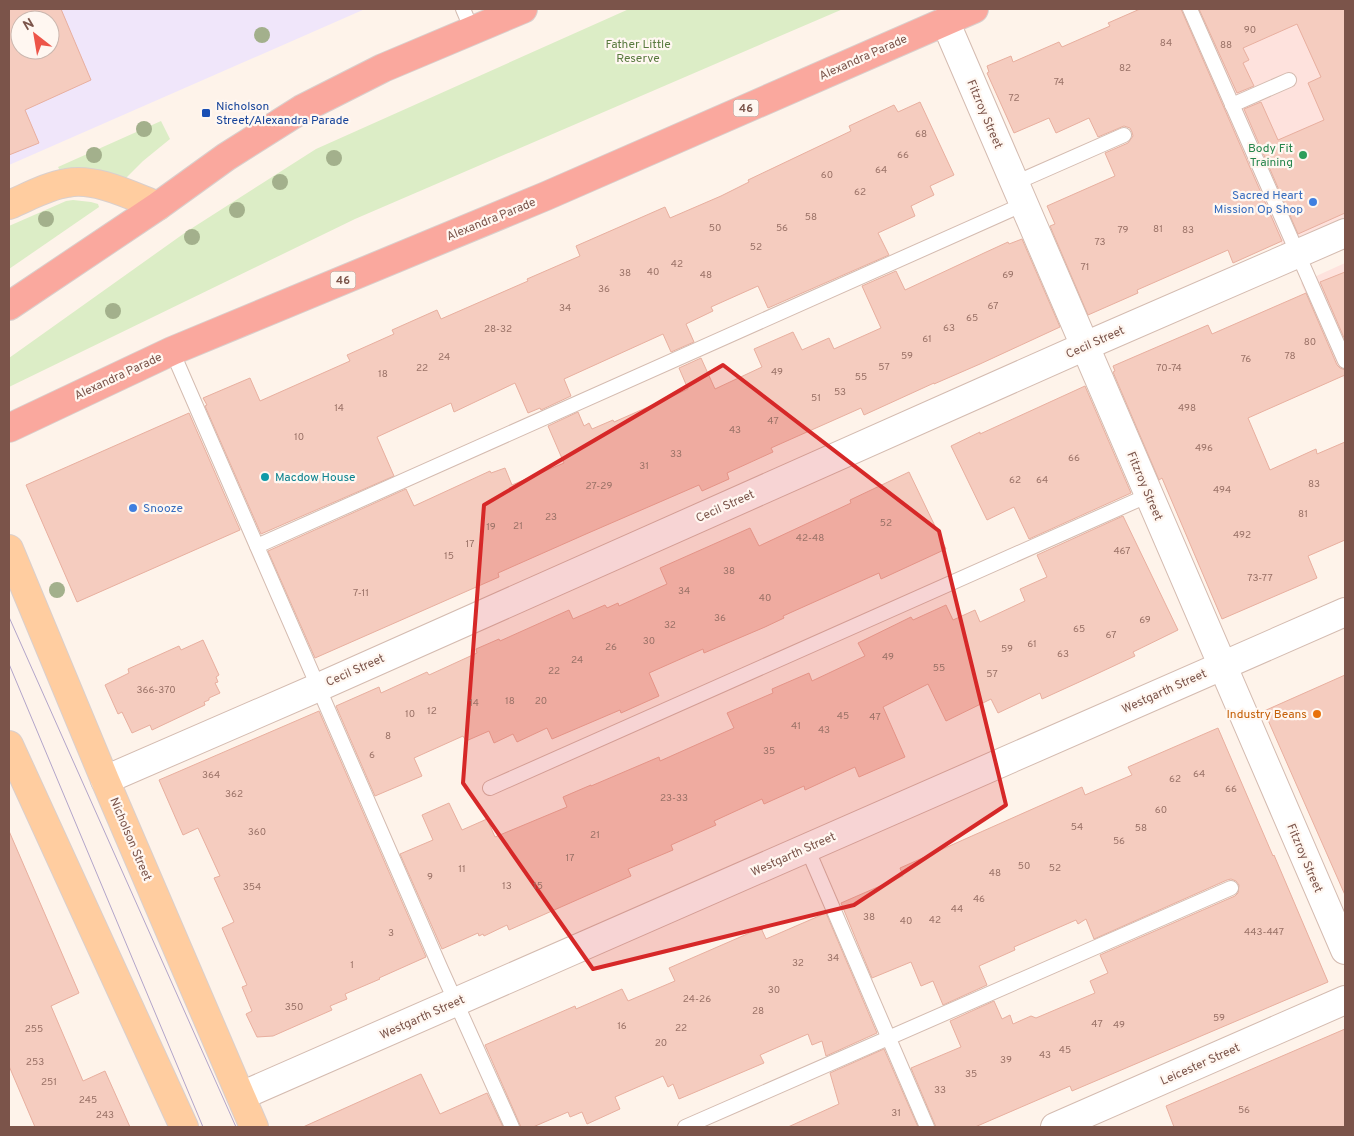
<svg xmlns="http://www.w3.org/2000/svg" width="1354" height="1136" font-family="Overpass,sans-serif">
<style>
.commercial{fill:#fee2dd}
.education{fill:#f0e6fa;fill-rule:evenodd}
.green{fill:#dcedc6}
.building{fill:#f5ccbf;stroke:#e8af9f;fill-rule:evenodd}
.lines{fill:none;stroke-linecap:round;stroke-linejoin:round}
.lane-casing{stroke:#d4bbb0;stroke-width:16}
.street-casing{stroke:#d4bbb0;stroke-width:30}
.primary-casing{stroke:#dacfcc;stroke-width:30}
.highway-casing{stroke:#dacfcc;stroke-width:30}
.lane{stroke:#fff;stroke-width:14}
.street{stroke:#fff;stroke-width:28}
.primary{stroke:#ffcda0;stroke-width:28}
.highway{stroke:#faa89e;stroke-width:28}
.tram{stroke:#b3a5ca;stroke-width:1}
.tree{fill:#a3b08c}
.marked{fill:#d62828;fill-opacity:0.2;stroke:#d62828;stroke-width:4;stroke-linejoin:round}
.transit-dot{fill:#1a4fb4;stroke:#fff7f1;stroke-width:2}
.leisure-dot{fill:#2e9e5b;stroke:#fff7f1;stroke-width:2}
.shop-dot{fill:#3f7fe0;stroke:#fff7f1;stroke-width:2}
.culture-dot{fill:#0f9aa8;stroke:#fff7f1;stroke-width:2}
.food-dot{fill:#e8710a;stroke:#fff7f1;stroke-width:2}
.labels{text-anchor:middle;stroke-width:4.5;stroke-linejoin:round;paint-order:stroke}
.number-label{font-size:10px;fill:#9a7267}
.shield{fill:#fff7f1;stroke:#a3857c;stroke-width:1}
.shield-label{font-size:11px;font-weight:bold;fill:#7b544a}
.park-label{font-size:12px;fill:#597a3f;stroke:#fff7f1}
.street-label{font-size:12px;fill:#7b544a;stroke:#fff7f1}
.transit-label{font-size:12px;fill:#164399;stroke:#fff7f1;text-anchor:start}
.leisure-label{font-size:12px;fill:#27864d;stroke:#fff7f1;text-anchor:end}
.shop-label{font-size:12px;fill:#366cbe;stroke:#fff7f1;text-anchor:end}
.culture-label{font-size:12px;fill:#0d838f;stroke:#fff7f1;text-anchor:start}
.food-label{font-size:12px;fill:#c56008;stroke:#fff7f1;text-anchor:end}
</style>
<rect width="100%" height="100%" fill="#fef3ea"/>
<g class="commercial">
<polygon points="1180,9 1345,9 1345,221 1283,248"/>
<polygon points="1345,263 1345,382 1301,283"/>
</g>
<path class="education" d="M 9,9 L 365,9 L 9,165 ZM 20,20 L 50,20 L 50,50 L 20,50 Z"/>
<g class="green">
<polygon points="629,9 843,9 355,219 9,387 9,358 186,232 316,149"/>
<polygon points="161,121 170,139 143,161 126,178 120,180 62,174 58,167"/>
<polygon points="73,200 91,202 98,204 99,207 9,269 9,226 66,201"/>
</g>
<g class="building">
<path d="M 9,9 L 61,9 L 91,80 L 25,110 L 39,143 L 9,155 ZM 20,20 L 50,20 L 50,50 L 20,50 Z"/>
<polygon points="1140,9 1181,9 1282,241 1233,263 1228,250 1137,290 1138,293 1088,315 1050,226 1055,224 1047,206 1115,176 1105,153 1128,143 1133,136 1132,132 1130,128 1124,126 1098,137 1089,118 1056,133 1049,118 1014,133 987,73 989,72 987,66 1011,56 1013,62 1059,42 1062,47 1110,26 1108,23"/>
<polygon points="1199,9 1345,9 1345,213 1298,234 1244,109 1261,102 1278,140 1324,120 1308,83 1321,77 1297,24 1243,48 1249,60 1243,63 1254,86 1237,93"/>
<polygon points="920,102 954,175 930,186 934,195 911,206 915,216 878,233 889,255 768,308 758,286 711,307 713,311 686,324 694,342 671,352 663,334 564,379 571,396 541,410 540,408 528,413 515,383 454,412 451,403 377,437 394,476 261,534 205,406 207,405 203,398 250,378 260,401 350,361 347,355 394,334 392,330 437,310 441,319 528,281 527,279 580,256 576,246 665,207 670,218 721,196 749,182 748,180 851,131 849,126 894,105 898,112"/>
<polygon points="1022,239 1060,327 980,364 934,384 934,383 864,415 861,408 771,448 773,452 727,473 729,479 702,491 699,485 586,534 498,573 499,577 315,658 268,551 406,489 414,506 490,471 491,473 505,468 512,485 564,463 548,426 578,412 584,426 589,423 592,429 613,420 614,422 657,403 688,389 679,368 701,358 715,389 762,367 754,349 793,332 802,350 829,338 834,349 881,328 862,286 896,271 905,290 984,253 1008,242 1009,244"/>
<polygon points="1345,272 1345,340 1320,282"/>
<polygon points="1306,293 1337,365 1340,368 1345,370 1345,375 1248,418 1270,470 1316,449 1317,454 1345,442 1345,540 1308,556 1317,578 1222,619 1162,478 1159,480 1113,372 1115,371 1113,366 1208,325 1212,334"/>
<polygon points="1085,386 1131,493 1029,539 1014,507 987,520 951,446 980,432 980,434"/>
<polygon points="189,413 240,530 77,602 26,485"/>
<polygon points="909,472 946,549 881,579 879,573 783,616 784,618 765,627 704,653 703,649 649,673 659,696 621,713 620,710 552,739 547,728 517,742 513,734 494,743 489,731 466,741 463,736 414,758 422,776 375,796 336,706 379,687 381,693 427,672 429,675 477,653 476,649 499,639 500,641 569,610 573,619 605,605 607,608 618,603 619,606 667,584 660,568 750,528 759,546 851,503 850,500"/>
<polygon points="1123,516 1178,630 1133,652 1135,656 1088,678 1042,699 1040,693 998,713 991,699 946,721 928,684 883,707 905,757 859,777 855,767 805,790 804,786 764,804 762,799 714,821 716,825 671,845 673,850 628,869 631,876 509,930 507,925 484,936 483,934 479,936 478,933 442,949 400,854 433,840 422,815 449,803 462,830 487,819 495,837 567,807 563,797 591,785 591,786 659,757 660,761 734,728 727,713 773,693 772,689 809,673 812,681 865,656 858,643 911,617 913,620 946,605 953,620 975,610 980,622 1025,601 1020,589 1047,577 1037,555"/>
<polygon points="203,640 219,675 216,677 218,682 215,683 220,693 209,698 209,700 204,702 205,705 152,730 150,725 132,733 122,712 118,714 105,685 129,673 128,669 179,646 181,650"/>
<polygon points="1345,675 1345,895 1264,711"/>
<polygon points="319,711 426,957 379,978 380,979 345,994 347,999 330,1006 332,1010 273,1036 257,1037 246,1014 252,1011 242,987 247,985 222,928 234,922 214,878 220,876 198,828 183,835 159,780"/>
<polygon points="1218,728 1273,856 1274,855 1328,982 1072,1091 1070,1086 975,1127 936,1127 911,1068 961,1047 950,1021 994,1001 1002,1019 1010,1015 1013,1024 1031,1016 1036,1018 1095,993 1090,981 1108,973 1100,955 1235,896 1238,893 1239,885 1236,881 1231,879 1227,880 1094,939 1086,919 1078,924 1076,920 1014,947 1015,950 979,966 987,985 943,1005 933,981 921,986 911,962 872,978 841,903 903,876 900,868 1082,787 1085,795 1132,775 1128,767"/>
<polygon points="9,831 79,993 51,1006 83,1081 105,1071 130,1127 35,1127 9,1066"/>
<polygon points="826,913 877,1033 826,1056 822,1041 812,1045 808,1034 760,1055 764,1063 679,1099 673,1084 668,1087 663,1076 615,1097 620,1109 587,1124 582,1112 570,1117 568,1112 533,1127 521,1127 485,1045 575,1006 576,1009 622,989 628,1001 675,981 669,968 761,928 766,939"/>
<polygon points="1345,1029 1345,1127 1174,1127 1166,1106"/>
<polygon points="884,1049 918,1127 788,1127 839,1104 830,1073"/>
<polygon points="421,1074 440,1114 487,1093 503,1127 303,1127"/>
</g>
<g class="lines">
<g class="lane-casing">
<g id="lane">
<polyline points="463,9 472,30"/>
<polyline points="1190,9 1345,361"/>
<polyline points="1232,105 1289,80"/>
<polyline points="1015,183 1124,135"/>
<polyline points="172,351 440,967 512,1127"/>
<polyline points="257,546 1024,204"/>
<polyline points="490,788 1149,495"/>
<polyline points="807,848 927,1127"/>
<polyline points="685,1127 1231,888"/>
</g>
</g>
<g class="street-casing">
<g id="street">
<polyline points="945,21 1345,950"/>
<polyline points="105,780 319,687 1099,340 1345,233"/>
<polyline points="241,1096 1345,612"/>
<polyline points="1055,1127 1345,1000"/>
</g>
</g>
<g class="primary-casing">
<g id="primary">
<path d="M 9,205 C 28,197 47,186 67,183 C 95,177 132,196 158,206"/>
<polyline points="9,549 105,780 254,1127"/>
<polyline points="9,745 184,1127"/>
</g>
</g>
<g class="highway-casing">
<g id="highway">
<polyline points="9,306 158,206 226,157 302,109 383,68 523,9"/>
<polyline points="9,428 172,351 546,196 974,9"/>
</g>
</g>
<use href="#lane" class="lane"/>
<use href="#street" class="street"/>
<use href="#primary" class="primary"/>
<use href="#highway" class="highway"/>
<g class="tram">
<polyline points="9,617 236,1127"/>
<polyline points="9,664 203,1127"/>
</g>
</g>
<g class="tree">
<circle cx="262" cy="35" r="8"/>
<circle cx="144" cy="129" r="8"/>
<circle cx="94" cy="155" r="8"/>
<circle cx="334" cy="158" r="8"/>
<circle cx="280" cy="182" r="8"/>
<circle cx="237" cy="210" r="8"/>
<circle cx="46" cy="219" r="8"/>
<circle cx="192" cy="237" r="8"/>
<circle cx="113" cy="311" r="8"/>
<circle cx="57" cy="590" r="8"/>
</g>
<path class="marked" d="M 723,365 L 939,531 L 1006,805 L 854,905 L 593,969 L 463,783 L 484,505 Z"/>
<rect class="transit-dot" x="201" y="108" width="10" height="10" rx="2.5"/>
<circle class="leisure-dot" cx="1303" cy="155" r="5"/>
<g class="shop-dot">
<circle cx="1313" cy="202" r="5"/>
<circle cx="133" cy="508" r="5"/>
</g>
<circle class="culture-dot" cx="265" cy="477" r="5"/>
<circle class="food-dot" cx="1317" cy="714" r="5"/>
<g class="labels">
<g class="number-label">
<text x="1250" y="33">90</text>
<text x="1166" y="46">84</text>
<text x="1226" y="48">88</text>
<text x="1125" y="71">82</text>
<text x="1059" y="85">74</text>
<text x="1014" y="101">72</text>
<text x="921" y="137">68</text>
<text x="903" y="158">66</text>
<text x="881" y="173">64</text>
<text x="827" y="178">60</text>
<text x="860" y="195">62</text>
<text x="811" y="220">58</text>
<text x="715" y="231">50</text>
<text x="782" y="231">56</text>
<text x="1158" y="232">81</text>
<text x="1123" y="233">79</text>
<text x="1188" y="233">83</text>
<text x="1100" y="245">73</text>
<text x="756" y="250">52</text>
<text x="677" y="267">42</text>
<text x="1085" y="270">71</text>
<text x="653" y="275">40</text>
<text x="625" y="276">38</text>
<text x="706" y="278">48</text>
<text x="1008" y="278">69</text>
<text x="604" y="292">36</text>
<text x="993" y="309">67</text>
<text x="565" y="311">34</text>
<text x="972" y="321">65</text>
<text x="949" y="331">63</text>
<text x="498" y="332">28-32</text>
<text x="927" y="342">61</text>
<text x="1310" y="345">80</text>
<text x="907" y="359">59</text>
<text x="1290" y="359">78</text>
<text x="444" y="360">24</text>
<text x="1246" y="362">76</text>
<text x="884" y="370">57</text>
<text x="422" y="371">22</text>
<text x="1169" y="371">70-74</text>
<text x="777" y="375">49</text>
<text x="383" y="377">18</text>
<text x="861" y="380">55</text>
<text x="840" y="395">53</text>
<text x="816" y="401">51</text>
<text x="339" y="411">14</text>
<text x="1187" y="411">498</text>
<text x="773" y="424">47</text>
<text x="735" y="433">43</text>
<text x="299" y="440">10</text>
<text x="1204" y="451">496</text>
<text x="676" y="457">33</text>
<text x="1074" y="461">66</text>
<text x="644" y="469">31</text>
<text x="1015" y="483">62</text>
<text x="1042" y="483">64</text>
<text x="1314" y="487">83</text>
<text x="599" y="489">27-29</text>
<text x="1222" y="493">494</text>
<text x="1303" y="517">81</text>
<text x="551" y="520">23</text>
<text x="886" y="526">52</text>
<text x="518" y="529">21</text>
<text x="491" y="530">19</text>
<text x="1242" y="538">492</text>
<text x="810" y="541">42-48</text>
<text x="470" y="547">17</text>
<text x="1122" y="554">467</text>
<text x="449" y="559">15</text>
<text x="729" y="574">38</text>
<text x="1260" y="581">73-77</text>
<text x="684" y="594">34</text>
<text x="361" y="596">7-11</text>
<text x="765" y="601">40</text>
<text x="720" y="621">36</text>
<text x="1145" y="623">69</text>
<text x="670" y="628">32</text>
<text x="1079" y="632">65</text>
<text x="1111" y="638">67</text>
<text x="649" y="644">30</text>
<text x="1032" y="647">61</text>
<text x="611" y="650">26</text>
<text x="1007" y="652">59</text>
<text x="1063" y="657">63</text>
<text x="888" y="660">49</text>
<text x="577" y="663">24</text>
<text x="939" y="671">55</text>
<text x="554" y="674">22</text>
<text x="992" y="677">57</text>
<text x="156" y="693">366-370</text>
<text x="510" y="704">18</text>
<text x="541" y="704">20</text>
<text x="474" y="706">14</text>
<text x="432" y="714">12</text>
<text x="410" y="717">10</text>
<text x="843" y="719">45</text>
<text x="875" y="720">47</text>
<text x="796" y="729">41</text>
<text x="824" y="733">43</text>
<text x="388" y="739">8</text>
<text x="769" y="754">35</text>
<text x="372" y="758">6</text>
<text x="1199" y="777">64</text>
<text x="211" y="778">364</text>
<text x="1175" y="782">62</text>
<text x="1231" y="792">66</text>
<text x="234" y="797">362</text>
<text x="674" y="801">23-33</text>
<text x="1161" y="813">60</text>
<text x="1077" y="830">54</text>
<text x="1141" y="831">58</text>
<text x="257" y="835">360</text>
<text x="595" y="838">21</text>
<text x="1119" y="844">56</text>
<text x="570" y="861">17</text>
<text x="1024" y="869">50</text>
<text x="1055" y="871">52</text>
<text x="462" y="872">11</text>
<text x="995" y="876">48</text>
<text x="430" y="880">9</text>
<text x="507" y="889">13</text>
<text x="538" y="889">15</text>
<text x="252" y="890">354</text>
<text x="979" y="902">46</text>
<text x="957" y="912">44</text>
<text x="869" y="920">38</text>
<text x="935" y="923">42</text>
<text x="906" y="924">40</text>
<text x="1264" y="935">443-447</text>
<text x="391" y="936">3</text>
<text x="833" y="961">34</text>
<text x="798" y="966">32</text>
<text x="352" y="968">1</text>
<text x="774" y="993">30</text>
<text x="697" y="1002">24-26</text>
<text x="294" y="1010">350</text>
<text x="758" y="1014">28</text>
<text x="1219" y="1021">59</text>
<text x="1097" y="1027">47</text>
<text x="1119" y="1028">49</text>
<text x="622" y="1029">16</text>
<text x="681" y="1031">22</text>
<text x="34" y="1032">255</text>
<text x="661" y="1046">20</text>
<text x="1065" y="1053">45</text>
<text x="1045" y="1058">43</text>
<text x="1006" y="1063">39</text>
<text x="35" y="1065">253</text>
<text x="971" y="1077">35</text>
<text x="49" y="1085">251</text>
<text x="940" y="1093">33</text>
<text x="88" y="1103">245</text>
<text x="1244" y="1113">56</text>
<text x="896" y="1116">31</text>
<text x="105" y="1118">243</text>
</g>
<g class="shield">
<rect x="733.5" y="99.5" width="25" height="17" rx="4"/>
<rect x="330.5" y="271.5" width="25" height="17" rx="4"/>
</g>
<g class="shield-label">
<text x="746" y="112">46</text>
<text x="343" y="284">46</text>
</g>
<g class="park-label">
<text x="638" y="48">Father Little<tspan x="638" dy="14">Reserve</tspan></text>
</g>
<g class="street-label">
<text transform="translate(863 57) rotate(-24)" y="4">Alexandra Parade</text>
<text transform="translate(985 114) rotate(67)" y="4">Fitzroy Street</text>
<text transform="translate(491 219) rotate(-22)" y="4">Alexandra Parade</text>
<text transform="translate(1095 342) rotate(-24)" y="4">Cecil Street</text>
<text transform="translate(118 376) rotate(-25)" y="4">Alexandra Parade</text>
<text transform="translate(1145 486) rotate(67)" y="4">Fitzroy Street</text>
<text transform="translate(725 506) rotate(-24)" y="4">Cecil Street</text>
<text transform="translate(355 670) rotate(-24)" y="4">Cecil Street</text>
<text transform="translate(1164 691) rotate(-24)" y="4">Westgarth Street</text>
<text transform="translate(131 839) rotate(67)" y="4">Nicholson Street</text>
<text transform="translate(793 854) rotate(-24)" y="4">Westgarth Street</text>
<text transform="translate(1305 858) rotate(67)" y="4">Fitzroy Street</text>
<text transform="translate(422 1017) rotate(-24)" y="4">Westgarth Street</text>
<text transform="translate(1200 1064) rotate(-24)" y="4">Leicester Street</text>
</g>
<g class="transit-label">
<text x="216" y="110">Nicholson<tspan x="216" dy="14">Street/Alexandra Parade</tspan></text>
</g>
<g class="leisure-label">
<text x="1293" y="152">Body Fit<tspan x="1293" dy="14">Training</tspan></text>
</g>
<g class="shop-label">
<text x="1303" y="199">Sacred Heart<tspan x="1303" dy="14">Mission Op Shop</tspan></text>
<text x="143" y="512" text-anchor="start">Snooze</text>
</g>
<g class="culture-label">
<text x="275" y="481">Macdow House</text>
</g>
<g class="food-label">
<text x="1307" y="718">Industry Beans</text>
</g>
</g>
<rect width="1354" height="1136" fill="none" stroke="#7b544a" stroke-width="20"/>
<g transform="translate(35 35) rotate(329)"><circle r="24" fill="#fff7f1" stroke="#cab6ae"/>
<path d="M0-4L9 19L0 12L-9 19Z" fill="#ed5549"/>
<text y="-8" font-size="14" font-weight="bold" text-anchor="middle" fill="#7b544a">N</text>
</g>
</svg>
